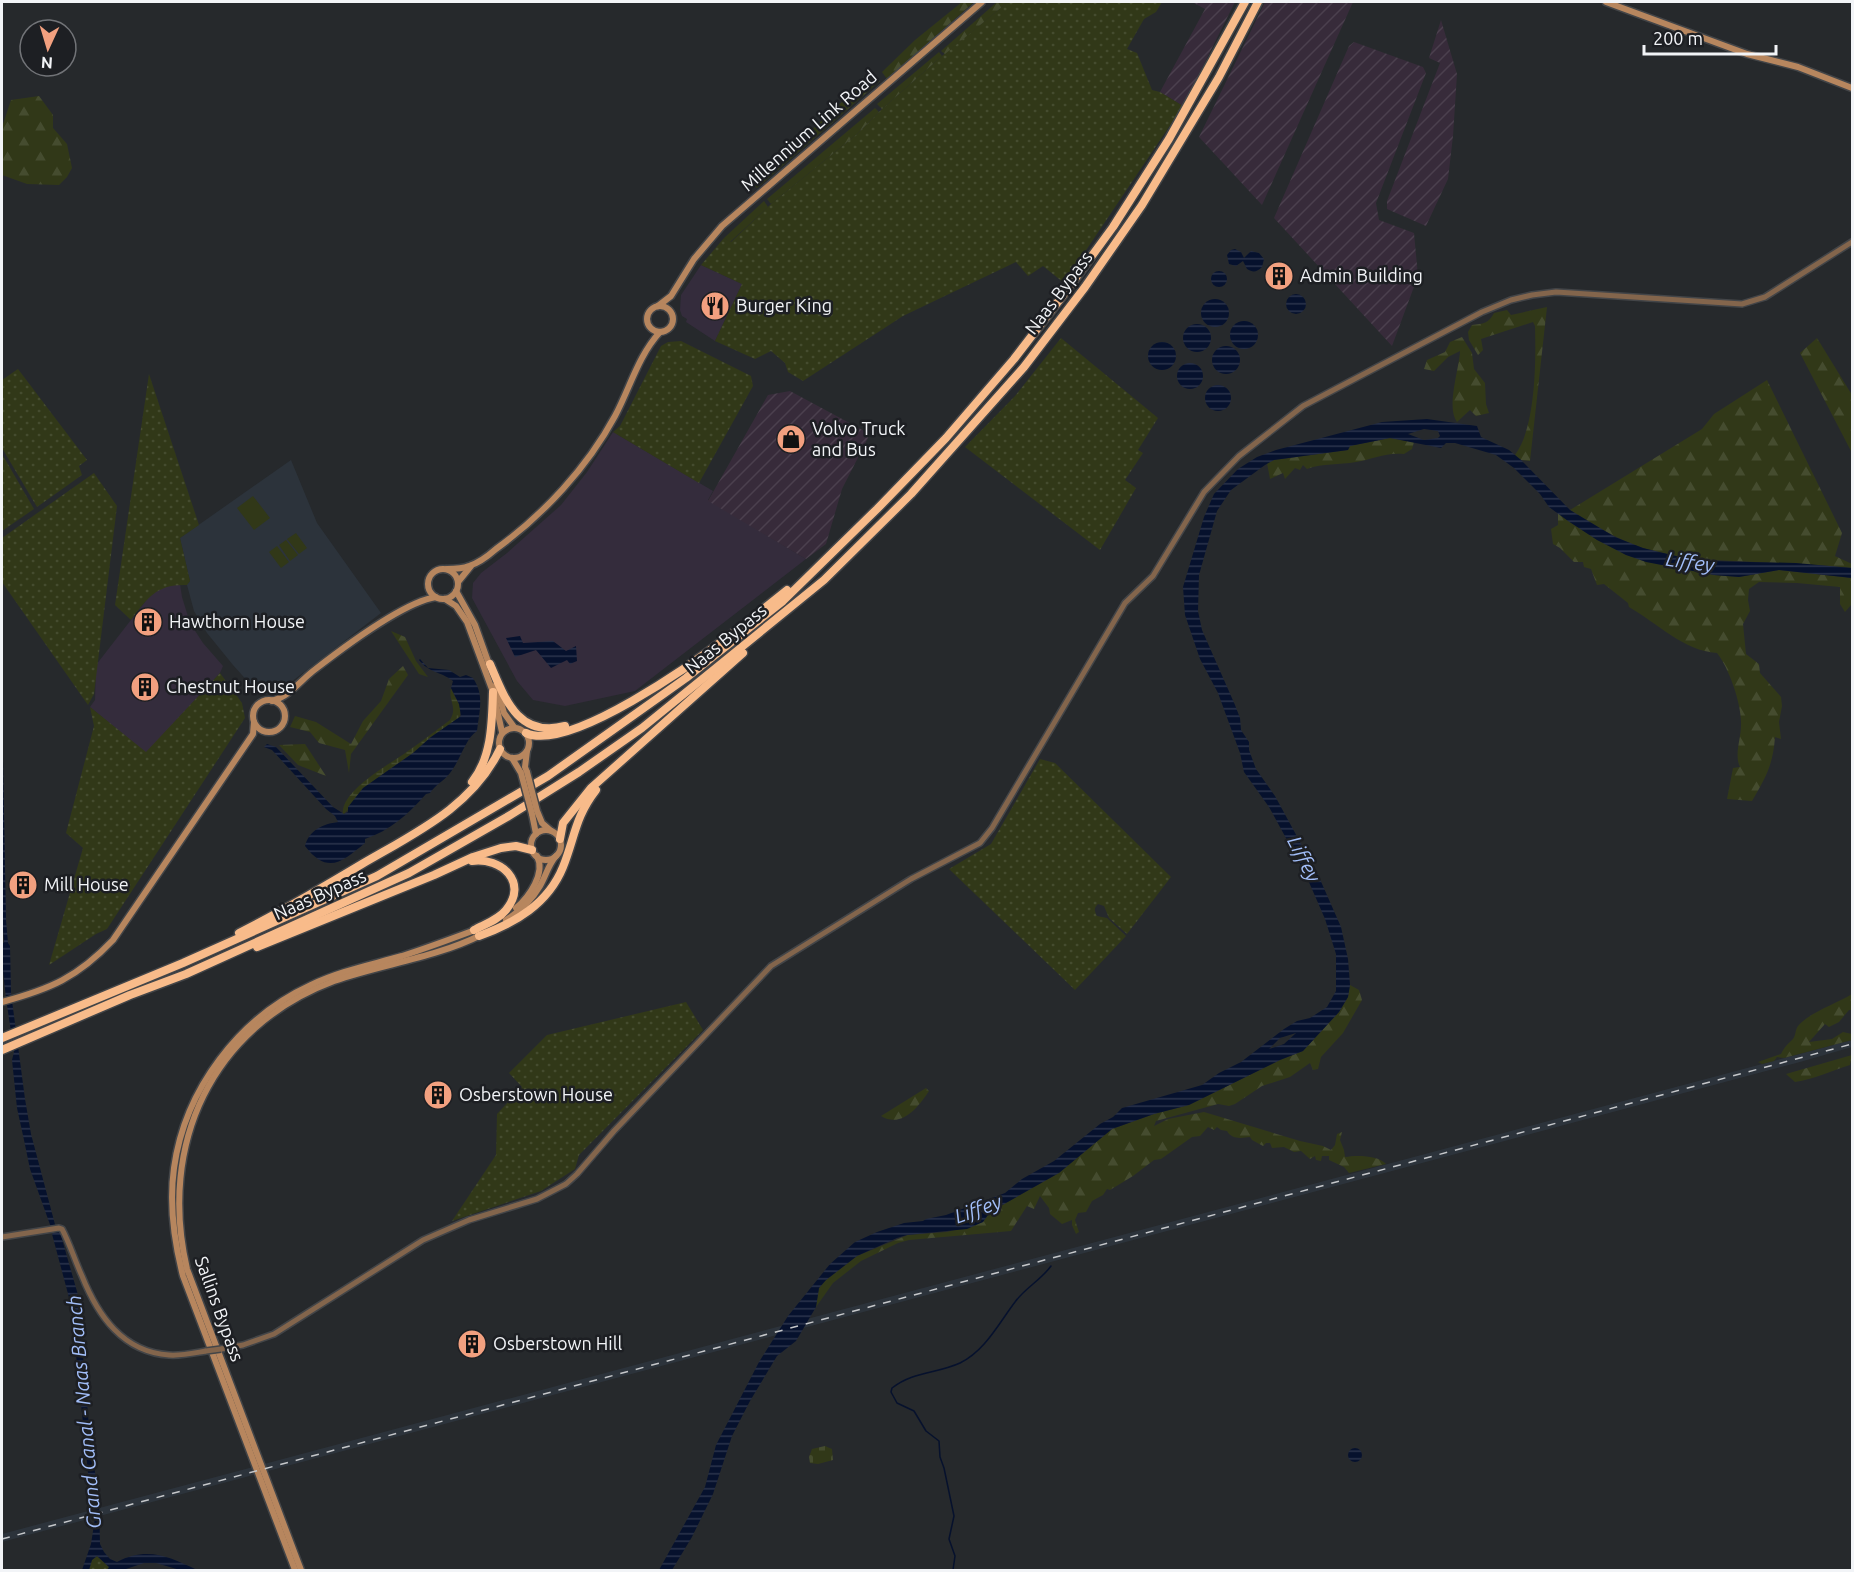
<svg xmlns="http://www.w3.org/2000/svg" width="1854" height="1572" font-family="Ubuntu,sans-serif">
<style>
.commercial{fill:#342c3c}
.industrial{fill:url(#industrial-furrows)}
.built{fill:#2c333b}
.grass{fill:url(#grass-dots)}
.forest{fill:url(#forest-firs)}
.wetland{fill:url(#wetland-marsh)}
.cemetery{fill:url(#cemetery-stones)}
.park{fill:#313818}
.water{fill:url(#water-rules);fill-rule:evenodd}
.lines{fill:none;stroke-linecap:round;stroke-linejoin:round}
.stream{stroke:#06112d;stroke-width:1.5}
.tertiary-casing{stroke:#434548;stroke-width:8}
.secondary-casing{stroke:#434548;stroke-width:9}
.motorway-casing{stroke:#434548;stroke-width:11}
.tertiary{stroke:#83654c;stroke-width:5}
.secondary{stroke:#b7865e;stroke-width:6}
.motorway{stroke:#f8bb8a;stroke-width:8}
.rail{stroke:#c5c7ca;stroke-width:1.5;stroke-dasharray:8 8;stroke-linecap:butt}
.tertiary-bridge-casing{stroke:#434548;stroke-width:8;stroke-linecap:butt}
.secondary-bridge-casing{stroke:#434548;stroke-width:9;stroke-linecap:butt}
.tertiary-bridge{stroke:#83654c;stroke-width:5}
.secondary-bridge{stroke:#b7865e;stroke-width:6}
.labels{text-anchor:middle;stroke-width:5;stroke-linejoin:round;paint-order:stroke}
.street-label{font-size:18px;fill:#f2f4f7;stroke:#1d1f23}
.poi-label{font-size:18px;fill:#f2f4f7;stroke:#1d1f23;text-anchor:start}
.water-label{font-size:20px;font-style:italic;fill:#a2bef9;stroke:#1d1f23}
</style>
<defs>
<pattern id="industrial-furrows" width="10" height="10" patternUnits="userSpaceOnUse" patternTransform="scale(1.5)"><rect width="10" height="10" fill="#372b3a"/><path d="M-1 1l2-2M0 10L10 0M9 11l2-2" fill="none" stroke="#4b404e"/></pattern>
<pattern id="grass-dots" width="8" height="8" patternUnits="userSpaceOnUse" patternTransform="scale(1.5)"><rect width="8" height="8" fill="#313818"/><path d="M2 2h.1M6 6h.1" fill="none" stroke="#454c2f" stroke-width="1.8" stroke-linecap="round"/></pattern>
<pattern id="forest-firs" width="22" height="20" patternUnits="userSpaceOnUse" patternTransform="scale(1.5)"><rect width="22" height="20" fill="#313818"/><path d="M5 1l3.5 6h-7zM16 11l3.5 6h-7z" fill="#454c2f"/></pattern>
<pattern id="wetland-marsh" width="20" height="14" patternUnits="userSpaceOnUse" patternTransform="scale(1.5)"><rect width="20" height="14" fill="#313818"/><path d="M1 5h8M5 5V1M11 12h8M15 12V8" fill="none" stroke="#454c2f"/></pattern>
<pattern id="cemetery-stones" width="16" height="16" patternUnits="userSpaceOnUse" patternTransform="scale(1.5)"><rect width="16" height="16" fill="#313818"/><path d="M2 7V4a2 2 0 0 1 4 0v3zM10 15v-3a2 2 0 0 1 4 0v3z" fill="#454c2f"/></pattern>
<pattern id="water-rules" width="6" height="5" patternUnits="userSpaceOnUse" patternTransform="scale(1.5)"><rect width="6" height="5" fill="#06112d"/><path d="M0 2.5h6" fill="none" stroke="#2b344c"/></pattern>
</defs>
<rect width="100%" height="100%" fill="#26292c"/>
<g class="commercial">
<polygon points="701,265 742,284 715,341 686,322 687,319 682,316 680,310 681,295"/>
<polygon points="613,432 713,491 708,500 806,559 635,691 565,706 533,700 517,681 472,598 473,583 481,573 507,553 561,505 587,472"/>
<polygon points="180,584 182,597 190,623 203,643 223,666 220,673 146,753 90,707 95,700 96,665 148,598 157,590 165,586"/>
</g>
<g class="industrial">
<polygon points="1192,2 1235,2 1183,106 1160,92 1205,9"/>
<polygon points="1265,2 1353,2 1262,205 1199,137"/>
<polygon points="1441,20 1457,74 1453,136 1448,179 1426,226 1387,209 1387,201 1440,63 1429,58"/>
<polygon points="1354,42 1423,67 1426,73 1376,203 1379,220 1414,233 1418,276 1392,346 1274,218 1349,46"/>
<polygon points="790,391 870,434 842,489 826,544 806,559 708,501 768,395"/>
</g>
<g class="built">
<polygon points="291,460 317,523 381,613 282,689 266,694 250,684 233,665 207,633 194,611 187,585 190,581 180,538"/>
<polygon points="1852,1040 1852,1047 1800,1062 2,1542 2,1534"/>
</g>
<g class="grass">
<polygon points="1008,2 1162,2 1156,12 1144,19 1127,49 1137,53 1152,90 1160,92 1183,106 1064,283 1043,266 1028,276 1016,262 903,316 803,381 788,372 785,363 771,351 755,359 715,341 742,284 701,265 724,238 731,242 771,204 857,134 882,109 942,56"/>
<polygon points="1061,338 1158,418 1138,450 1143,453 1125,480 1136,488 1100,550 965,447 1015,396"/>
<polygon points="681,341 751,376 753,386 699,483 613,432 620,426 661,346 668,342"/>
<polygon points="18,369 87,460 79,466 82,475 37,507 2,448 2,380"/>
<path d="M 149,374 L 199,525 L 180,538 L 190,581 L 187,585 C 157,584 148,597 131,620 L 115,605 Z"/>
<polygon points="2,454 34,509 2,531"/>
<polygon points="94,473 117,506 94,694 88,705 2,582 2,538"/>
<polygon points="220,673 242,703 245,718 107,929 96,934 49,965 83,848 66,833 94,726 90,707 146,752"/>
<path d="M 1040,759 L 1055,763 L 1171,877 L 1127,934 L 1109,918 L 1104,906 L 1098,904 C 1094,908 1094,910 1097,916 L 1107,918 L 1126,936 L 1075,990 L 949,869 L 991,844 Z"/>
<polygon points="686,1002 703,1030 579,1155 575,1169 541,1191 452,1221 496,1155 497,1114 522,1087 509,1073 547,1035"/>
<polygon points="97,1556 110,1568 107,1570 89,1570 92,1560"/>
</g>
<g class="forest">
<polygon points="962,2 974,2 887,79 882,72 915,40"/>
<polygon points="997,2 1008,2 945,54 941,51"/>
<polygon points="939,52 942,56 882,109 877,104"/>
<polygon points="869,77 880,81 757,188 753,184"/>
<polygon points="39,96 53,115 53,128 67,144 72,168 67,177 59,185 27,184 2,175 2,127 11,100"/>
<polygon points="875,108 879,112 857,134 771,204 767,199"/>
<polygon points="764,201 768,207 730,242 724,238"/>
<path d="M 1547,307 L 1530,461 L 1521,460 L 1515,455 C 1536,427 1536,360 1535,326 L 1533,322 L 1481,339 L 1483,350 L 1478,355 L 1469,340 L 1468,332 L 1472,325 C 1483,324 1489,323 1494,313 L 1507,310 L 1511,315 Z"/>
<path d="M 1462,337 L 1472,353 L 1474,369 L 1485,383 L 1486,404 L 1489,413 L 1476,416 L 1470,410 L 1457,422 C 1446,406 1459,371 1460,351 L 1448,357 L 1434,371 L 1424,369 L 1427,360 L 1445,352 L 1450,342 Z"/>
<polygon points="1817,338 1852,395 1852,453 1800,353"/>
<path d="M 1767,380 L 1842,533 L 1835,556 L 1852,564 L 1852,568 C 1820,565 1788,563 1756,562 C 1718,560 1680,560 1643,548 C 1617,539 1593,525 1570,510 L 1702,429 L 1714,414 Z"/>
<path d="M 1390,438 L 1414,442 L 1412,449 L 1404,454 C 1386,452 1373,459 1356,462 C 1339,465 1323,463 1307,469 L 1303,465 L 1300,470 L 1295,468 L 1285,479 L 1283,473 L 1270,479 L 1267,463 L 1274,460 L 1348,450 L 1350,446 Z"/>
<path d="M 1558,513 L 1626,555 L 1659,564 L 1714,575 L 1739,577 L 1779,570 L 1852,578 L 1851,605 L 1845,612 L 1840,604 L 1840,587 L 1797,583 L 1759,582 L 1749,589 L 1748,600 L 1750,611 L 1743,624 L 1746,654 L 1759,664 L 1760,673 L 1781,697 L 1782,706 L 1779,722 L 1781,739 L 1775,737 C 1773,765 1766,777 1752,801 L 1727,799 L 1733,768 L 1740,767 C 1734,755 1741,739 1741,725 C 1742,705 1729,668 1717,653 C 1684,651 1657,623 1629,607 L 1628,603 L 1604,584 L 1597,585 L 1591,569 L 1584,567 L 1583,562 L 1574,562 L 1560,548 L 1553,544 L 1551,529 L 1558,525 Z"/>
<polygon points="391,631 405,637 416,661 428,677 419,674"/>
<polygon points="403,666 408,675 351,754 349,773 345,750 319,743 310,732 290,727 295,716 316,722 351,744 363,721 381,701 389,679"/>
<polygon points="305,744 326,776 298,765 279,745"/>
<path d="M 1350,985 L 1359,990 L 1362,1000 L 1343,1033 L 1321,1057 L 1318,1069 L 1313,1070 L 1310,1063 L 1290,1077 L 1262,1086 L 1235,1104 L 1229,1106 L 1218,1104 L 1156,1121 L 1154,1126 L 1168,1119 L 1204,1112 L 1300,1141 L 1323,1146 L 1331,1150 L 1335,1145 L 1337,1134 L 1342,1132 L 1340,1140 L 1344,1150 L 1345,1157 C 1356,1155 1378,1155 1386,1164 L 1349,1173 L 1344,1167 L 1329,1160 L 1329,1156 L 1322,1156 L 1321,1161 L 1316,1160 L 1315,1156 L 1310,1159 L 1301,1151 L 1294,1152 L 1284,1147 L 1272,1148 L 1270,1143 L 1266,1143 L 1263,1146 L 1252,1140 L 1250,1137 C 1242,1138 1232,1140 1227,1131 L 1221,1130 L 1217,1127 L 1214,1130 L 1208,1127 L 1200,1136 L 1192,1137 L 1161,1159 L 1154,1160 L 1133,1176 L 1110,1190 L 1107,1189 L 1103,1195 L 1092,1201 L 1086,1212 L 1078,1213 L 1075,1220 L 1079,1232 L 1076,1234 L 1072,1225 L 1072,1220 L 1062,1224 L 1050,1214 L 1049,1208 L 1040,1196 L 1034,1209 L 1027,1206 L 1011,1231 L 909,1240 L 898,1243 L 861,1261 L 833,1283 L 816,1307 L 819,1288 L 826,1280 L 857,1256 L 908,1235 L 947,1232 L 983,1222 L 990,1212 L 1060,1172 L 1112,1129 L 1154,1114 L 1189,1105 L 1280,1060 L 1303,1051 L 1339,1012 L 1348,997 Z"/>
<path d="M 1852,994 L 1852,1010 L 1849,1010 L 1839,1022 L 1829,1027 L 1825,1024 L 1809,1042 L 1832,1039 L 1843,1032 L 1852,1034 L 1852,1040 L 1784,1058 L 1777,1057 L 1774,1061 L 1762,1064 L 1758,1062 L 1781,1054 C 1784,1047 1788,1044 1793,1039 C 1796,1035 1795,1030 1798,1026 C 1810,1012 1836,1004 1852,994 Z"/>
<path d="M 1852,1055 L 1850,1065 C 1831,1071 1814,1079 1795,1082 L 1786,1074 Z"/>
<path d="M 926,1088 L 929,1091 C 919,1106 902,1129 881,1116 Z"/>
</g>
<path class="wetland" d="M 451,688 C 455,699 464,707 459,718 L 431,737 L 413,753 L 376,779 L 343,815 C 339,791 392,763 408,751 C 423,741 436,730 450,720 C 458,707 448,701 451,688 Z"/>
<polygon class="cemetery" points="825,1446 832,1449 833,1460 818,1464 810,1463 809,1457 812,1449"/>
<g class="park">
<polygon points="253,496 270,518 254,530 237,508"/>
<polygon points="296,533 307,548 299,554 287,539"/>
<polygon points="286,540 298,555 290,561 279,545"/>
<polygon points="277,546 289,562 281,568 269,552"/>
</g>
<g class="water">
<path d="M 1235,249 L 1241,252 L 1244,258 L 1251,251 L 1259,253 L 1264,259 L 1262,267 C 1257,272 1253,273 1247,269 L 1243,261 L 1236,266 L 1229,264 L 1227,255 L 1231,250 Z"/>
<circle cx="1219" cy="279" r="8"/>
<circle cx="1296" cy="304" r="10"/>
<circle cx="1215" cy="313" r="14"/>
<circle cx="1244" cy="335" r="14"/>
<circle cx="1197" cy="338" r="14"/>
<circle cx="1162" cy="356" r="14"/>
<circle cx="1226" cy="360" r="14"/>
<circle cx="1190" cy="376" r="13"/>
<circle cx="1218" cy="398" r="13"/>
<path d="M 1427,419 L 1477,426 L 1481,437 L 1509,450 L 1521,460 L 1570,510 L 1615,537 L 1643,548 L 1676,556 L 1708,561 L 1796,563 L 1852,568 L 1852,578 L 1779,570 L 1739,577 L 1714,575 L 1646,562 L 1626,555 L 1597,540 L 1568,521 L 1549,507 L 1540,494 L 1514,468 L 1496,455 L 1455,443 L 1446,443 L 1441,448 L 1390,438 L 1350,446 L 1348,450 L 1274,460 L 1265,465 L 1231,490 L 1217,511 L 1199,575 L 1198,611 L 1202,630 L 1235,705 L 1240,718 L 1241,730 L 1249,742 L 1249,750 L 1256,769 L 1275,796 L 1319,877 L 1341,927 L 1348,959 L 1350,985 L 1348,997 L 1339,1012 L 1303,1051 L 1280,1060 L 1189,1105 L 1154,1114 L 1112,1129 L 1059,1173 L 990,1212 L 983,1222 L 967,1229 L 907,1235 L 897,1238 L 857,1256 L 826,1280 L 819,1288 L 816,1307 L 796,1341 L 777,1356 L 750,1401 L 732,1436 L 713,1494 L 692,1537 L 672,1570 L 659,1570 L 705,1487 L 716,1445 L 759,1362 L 788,1316 L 830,1264 L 855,1242 L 877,1232 L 904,1223 L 923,1221 L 926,1219 L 946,1215 L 1005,1193 L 1022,1179 L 1054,1161 L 1100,1124 L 1113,1117 L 1122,1108 L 1202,1085 L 1219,1073 L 1241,1062 L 1284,1029 L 1297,1021 L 1310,1018 L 1327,1007 L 1336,991 L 1336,954 L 1325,919 L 1305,873 L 1269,807 L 1244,772 L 1240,753 L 1218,693 L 1200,659 L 1185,615 L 1183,587 L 1204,517 L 1214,494 L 1238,469 L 1257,457 L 1276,450 L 1382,422 ZM 1424,429 L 1438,431 L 1440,436 L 1438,438 L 1424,440 L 1408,434 ZM 1296,1033 L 1284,1044 L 1269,1049 L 1280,1038 Z"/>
<polygon points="520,636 523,643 553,641 566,651 576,646 577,661 570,664 567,660 551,668 536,650 515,657 506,638"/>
<path d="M 420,659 L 428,668 L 449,670 L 460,677 L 466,675 L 473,678 C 485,696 479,712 477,731 C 465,739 460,761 450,773 C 444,781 435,785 430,793 L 426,794 C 409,814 389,831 365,839 L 365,843 C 343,861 328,876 305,846 C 309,830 323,824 338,822 L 335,816 L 326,809 L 272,750 L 264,747 L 267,744 L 276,747 L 333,807 L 344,814 L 348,812 L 348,807 L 363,788 L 413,753 L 431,737 L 461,716 L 459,704 L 451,688 L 453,681 C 440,671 429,673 419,660 Z"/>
<path d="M 2,702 L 6,920 L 8,943 L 10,946 L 11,993 L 25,1099 L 31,1134 L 57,1232 L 60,1232 L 78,1295 L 90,1439 L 99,1499 L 100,1544 L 104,1552 L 110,1559 L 117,1562 C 147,1546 170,1557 197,1570 L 180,1570 L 156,1563 L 144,1563 L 123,1570 L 107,1570 L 109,1567 L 97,1556 L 92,1560 L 89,1570 L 82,1570 L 91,1544 L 95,1518 L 94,1506 L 88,1473 L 71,1305 L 52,1234 L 53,1233 L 30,1169 L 24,1140 L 17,1108 L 12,1060 L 14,1052 C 9,1016 2,981 2,944 L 4,942 L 2,917 Z"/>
<circle cx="1355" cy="1455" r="7"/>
</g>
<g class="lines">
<path class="stream" d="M 953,1570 L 955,1556 L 949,1539 L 954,1516 L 944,1468 L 940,1457 L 939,1441 L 926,1431 L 914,1411 L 897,1403 L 891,1392 L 892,1388 C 914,1371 936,1374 960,1363 C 985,1351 999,1323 1015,1302 C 1025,1288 1041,1280 1051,1266"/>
<g class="tertiary-casing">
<g id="tertiary">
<path d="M 2,1237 L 59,1228 L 62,1229 C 70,1244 75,1261 82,1276 C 98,1316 123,1352 169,1355 C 181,1356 194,1353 206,1351"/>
<polyline points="221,1349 243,1345 274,1334 423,1240 469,1220 537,1199 566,1184 577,1174 614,1131 771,966 911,879 980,843 992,828 1125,603 1153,576 1204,492 1239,456 1303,406 1482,312 1511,300 1532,295 1556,292 1742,304 1765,297 1852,242"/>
</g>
</g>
<g class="secondary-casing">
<g id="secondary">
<polyline points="1606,2 1747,54 1798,67 1852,88"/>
<polyline points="658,306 671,296 694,259 722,226 982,2"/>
<circle cx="660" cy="319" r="13"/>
<circle cx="443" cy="584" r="15"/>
<path d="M 447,569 C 455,569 462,569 469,566 C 479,563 488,556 496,549 C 543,515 587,468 615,416 C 630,388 638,356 660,332"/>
<polyline points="458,582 471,566"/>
<polyline points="456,591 475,625 490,667"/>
<polyline points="445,599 456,606 467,622 493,692 502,732"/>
<polyline points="496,685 504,713 514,727"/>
<circle cx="269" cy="716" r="16"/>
<path d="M 272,701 C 290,696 299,682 313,671 C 340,650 404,602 436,597"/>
<circle cx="514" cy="743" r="15"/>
<polyline points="527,751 525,767 527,772"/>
<polyline points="512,758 521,773"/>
<polyline points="537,811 542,823 550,830"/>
<polyline points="532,814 536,834"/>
<circle cx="546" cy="845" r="15"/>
<path d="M 516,908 C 529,897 546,873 537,856"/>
<path d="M 506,920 C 519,912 532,900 540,886 C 546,876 548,865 556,856"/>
<path d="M 2,1002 C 50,989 77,978 113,940 L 253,734 L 254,722"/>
<path d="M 295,1570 L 183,1276 C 174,1241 169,1204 174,1168 C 185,1089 239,1018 311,985 C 340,971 371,965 402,956 C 427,948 451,939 475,930"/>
<path d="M 301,1570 L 187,1269 C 158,1145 211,1027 334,981 C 382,964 435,958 481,935"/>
</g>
</g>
<g class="motorway-casing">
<g id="motorway">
<polyline points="762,610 787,590"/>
<path d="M 490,664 C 505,699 518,738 565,726"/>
<path d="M 526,733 C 569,753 697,661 733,633"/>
<path d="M 472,782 C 492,757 492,722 493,692"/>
<polyline points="560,839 563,823 591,788 743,653"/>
<path d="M 472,861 C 501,857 529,882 506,910 C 498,920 485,924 474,930"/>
<path d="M 239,933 C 281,912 322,888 362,864 C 415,833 472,807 500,749"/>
<path d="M 479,936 C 515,923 548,904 563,867 C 575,837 575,817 596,790"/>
<polyline points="257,947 434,875 473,857 501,848 516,846 532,850"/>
<polyline points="2,1038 183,963 377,876 548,776 686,678 783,601 877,509 946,438 1014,359 1064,294 1113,227 1169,139 1245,2"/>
<polyline points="2,1050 130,995 186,974 409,873 507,817 579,772 642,728 824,580 911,494 1024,367 1085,287 1142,205 1219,77 1258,2"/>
</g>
</g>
<use href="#tertiary" class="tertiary"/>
<use href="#secondary" class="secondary"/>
<use href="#motorway" class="motorway"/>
<polyline class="rail" points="2,1539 1852,1044"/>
<g class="tertiary-bridge-casing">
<polyline id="tertiary-bridge" points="206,1351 221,1349"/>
</g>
<g class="secondary-bridge-casing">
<g id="secondary-bridge">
<polyline points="527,772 537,811"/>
<polyline points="521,773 532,814"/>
</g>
</g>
<use href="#tertiary-bridge" class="tertiary-bridge"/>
<use href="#secondary-bridge" class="secondary-bridge"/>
</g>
<defs>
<g id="building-disc" transform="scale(1.5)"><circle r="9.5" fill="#f2a07f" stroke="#1d1f23"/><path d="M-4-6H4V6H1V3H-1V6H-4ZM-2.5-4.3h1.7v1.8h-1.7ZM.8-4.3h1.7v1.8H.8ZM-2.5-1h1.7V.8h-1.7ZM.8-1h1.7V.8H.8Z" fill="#111"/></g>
<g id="restaurant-disc" transform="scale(1.5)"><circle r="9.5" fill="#f2a07f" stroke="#1d1f23"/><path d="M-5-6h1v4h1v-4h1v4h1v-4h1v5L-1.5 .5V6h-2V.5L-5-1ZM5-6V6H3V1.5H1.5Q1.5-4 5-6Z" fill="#111"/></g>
<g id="shop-disc" transform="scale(1.5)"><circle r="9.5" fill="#f2a07f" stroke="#1d1f23"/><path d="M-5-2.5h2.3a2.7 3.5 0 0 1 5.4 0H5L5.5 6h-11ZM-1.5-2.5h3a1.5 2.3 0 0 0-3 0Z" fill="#111"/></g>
</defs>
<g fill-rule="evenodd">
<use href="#building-disc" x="1279" y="276"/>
<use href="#restaurant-disc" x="715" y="306"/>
<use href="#shop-disc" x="791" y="439"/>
<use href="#building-disc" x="148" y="622"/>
<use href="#building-disc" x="145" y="687"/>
<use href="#building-disc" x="23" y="885"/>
<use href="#building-disc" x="438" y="1095"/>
<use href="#building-disc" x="472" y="1344"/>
</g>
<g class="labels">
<g class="street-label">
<text transform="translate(809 131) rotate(-41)" y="6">Millennium Link Road</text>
<text transform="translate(1059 293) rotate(-53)" y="6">Naas Bypass</text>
<text transform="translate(726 639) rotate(-39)" y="6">Naas Bypass</text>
<text transform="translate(320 895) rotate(-24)" y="6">Naas Bypass</text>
<text transform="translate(219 1309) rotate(70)" y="6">Sallins Bypass</text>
</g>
<g class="poi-label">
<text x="1300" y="282">Admin Building</text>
<text x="736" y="312">Burger King</text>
<text x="812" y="435">Volvo Truck<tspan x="812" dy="21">and Bus</tspan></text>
<text x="169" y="628">Hawthorn House</text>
<text x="166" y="693">Chestnut House</text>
<text x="44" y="891">Mill House</text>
<text x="459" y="1101">Osberstown House</text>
<text x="493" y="1350">Osberstown Hill</text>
</g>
<g class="water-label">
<text transform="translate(1690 562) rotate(8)" y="7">Liffey</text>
<text transform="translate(1304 859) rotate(63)" y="7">Liffey</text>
<text transform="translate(978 1209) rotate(-20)" y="7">Liffey</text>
<text transform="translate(84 1412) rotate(-95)" y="7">Grand Canal - Naas Branch</text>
</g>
</g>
<rect width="1854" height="1572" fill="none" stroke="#f2f4f7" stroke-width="6"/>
<g transform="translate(48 48) rotate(184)"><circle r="28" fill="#1d1f23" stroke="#727478" stroke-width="1.5"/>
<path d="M0-4.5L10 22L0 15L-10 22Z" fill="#f2a07f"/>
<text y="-9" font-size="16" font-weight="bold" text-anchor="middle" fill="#f2f4f7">N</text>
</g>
<path d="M1644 45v9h132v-9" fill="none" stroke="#f2f4f7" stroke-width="3"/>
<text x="1653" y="45" font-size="18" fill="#f2f4f7" stroke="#1d1f23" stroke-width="4.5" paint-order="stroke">200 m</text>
</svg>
